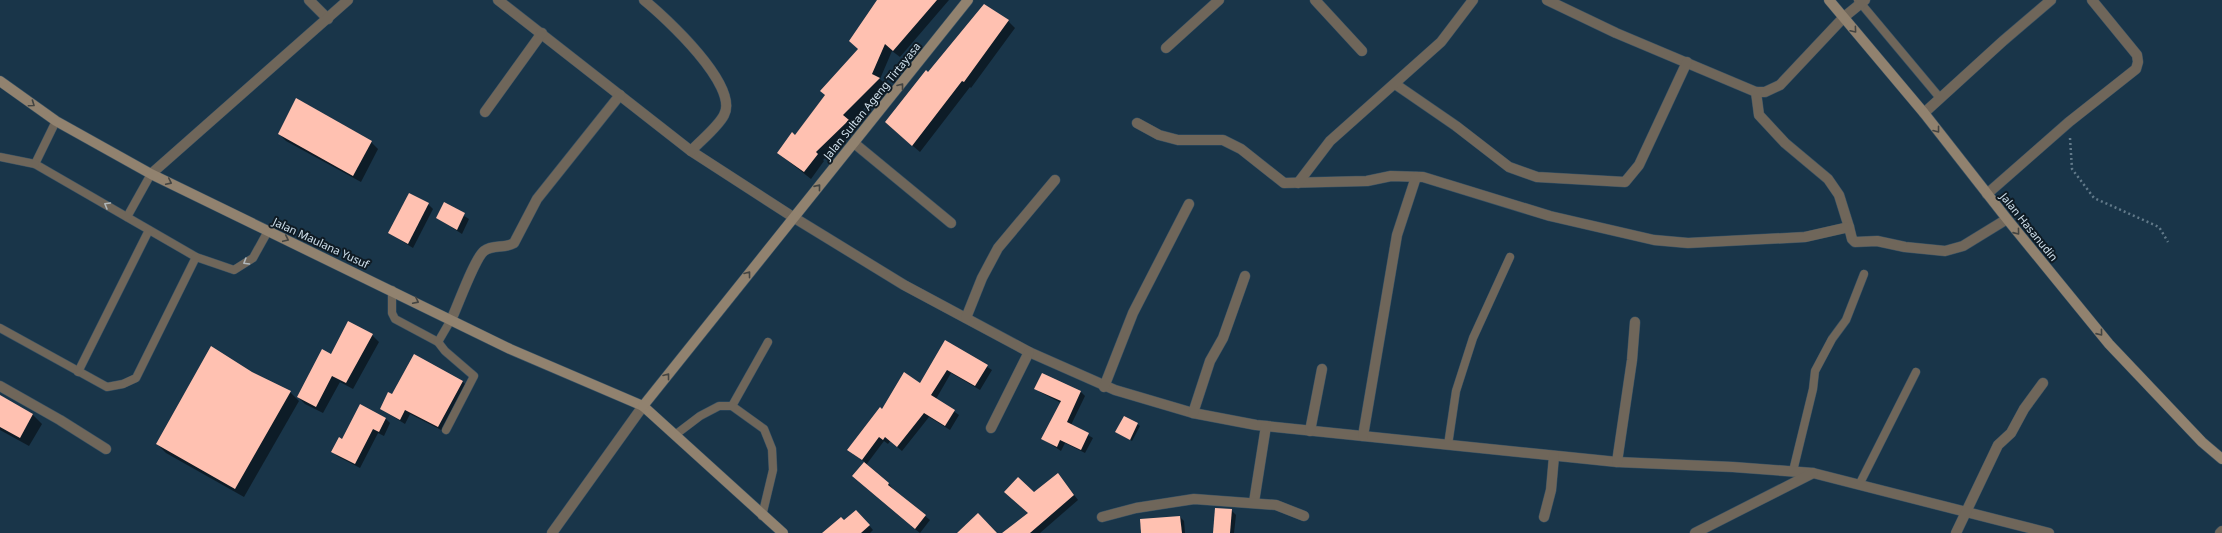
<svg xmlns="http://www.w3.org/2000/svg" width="2222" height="533" font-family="'Noto Sans',sans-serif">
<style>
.shadow{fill:#0007}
.building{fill:#ffc1b1}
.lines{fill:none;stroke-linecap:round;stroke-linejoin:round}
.service-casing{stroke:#375164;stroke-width:9}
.minor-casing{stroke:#375164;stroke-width:11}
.secondary-casing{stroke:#375164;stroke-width:11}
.path{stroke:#627a8a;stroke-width:2.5;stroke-dasharray:2 3;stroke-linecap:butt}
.service{stroke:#6f665a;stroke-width:8}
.minor{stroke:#6f665a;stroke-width:10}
.secondary{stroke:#91826f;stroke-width:10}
.oneway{stroke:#434442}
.oneway2{stroke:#afb7bb}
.labels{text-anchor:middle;stroke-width:4;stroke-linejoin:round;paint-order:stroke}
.street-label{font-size:11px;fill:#d2e3ef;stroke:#0f1b24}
</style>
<rect width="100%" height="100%" fill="#193549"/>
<g class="shadow">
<polygon points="878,0 949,0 900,57 892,51 880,79 887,86 850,122 855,128 823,160 824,161 811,179 778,153 795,136 859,49 850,41"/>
<polygon points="1008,21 1015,28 971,88 970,87 920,152 893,129 929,74"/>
<polygon points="279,134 371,142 378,149 361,182 286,141"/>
<polygon points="428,204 433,209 413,248 389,233"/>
<polygon points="445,204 469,219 462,234 437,218"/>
<polygon points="372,335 379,342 353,389 340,382 323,413 305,404 298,397 331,355"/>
<polygon points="946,341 992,370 980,390 951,373 936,399 959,415 950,430 929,417 902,451 890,441 888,444 884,441 866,465 889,484 893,489 892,490 854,475 865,462 853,454 882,410 921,384"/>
<polygon points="252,373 290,392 299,401 244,497 166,453 157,444"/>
<polygon points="1042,374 1081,392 1085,396 1071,425 1093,438 1085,453 1065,443 1061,451 1043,439 1061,403 1040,392 1036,388"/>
<polygon points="462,381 467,386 443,431 410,414 405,424 381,409 393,395"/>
<polygon points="0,396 33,415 42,424 29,446 0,430"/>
<polygon points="360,406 386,419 390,423 384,436 378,433 360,468 337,456 333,452 342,440"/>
<polygon points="1125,417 1140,426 1132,441 1116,432"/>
<polygon points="1062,479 1078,500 1040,533 1026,533 1029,513"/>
<polygon points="1231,510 1236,515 1234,533 1214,533"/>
<polygon points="861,516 873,530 870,533 830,533 844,522"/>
<polygon points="925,516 930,520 920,533 911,526"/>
<polygon points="1180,517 1184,521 1185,533 1142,533"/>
</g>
<g class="building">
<polygon points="877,0 937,0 893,51 885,44 872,74 880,78 843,115 849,120 816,152 818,154 804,172 777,153 792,132 795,135 825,95 820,91 858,49 849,41"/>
<polygon points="984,4 1009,20 964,82 962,81 912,146 885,122 926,70 928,72"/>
<polygon points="296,98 372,141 353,176 278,134"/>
<polygon points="409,193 429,203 408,244 388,233"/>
<polygon points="444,202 465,213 457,230 436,218"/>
<polygon points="348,321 373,334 346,383 332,376 316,407 297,397 322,349 331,354"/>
<polygon points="945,340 988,365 975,386 947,370 931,395 955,410 945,426 924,413 897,447 885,437 883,440 879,437 862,460 847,450 880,407 882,409 904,372 920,383"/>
<polygon points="211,346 252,372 291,391 235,489 156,444"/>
<polygon points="414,354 463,381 438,427 405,410 400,420 380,409 388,392 392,394"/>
<polygon points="1042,373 1081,391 1067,422 1089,433 1081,450 1060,440 1057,447 1041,439 1061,401 1034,389"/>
<polygon points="0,395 33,414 20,438 0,427"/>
<polygon points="360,404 386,418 379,432 373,429 355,464 331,452 339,437 342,439"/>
<polygon points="1124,416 1138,423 1130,440 1115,432"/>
<polygon points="864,462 889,483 888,485 926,515 915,529 852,476"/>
<polygon points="1058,473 1074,495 1030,533 1002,533 1028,513 1004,492 1018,477 1034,492"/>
<polygon points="1215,508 1232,509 1230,533 1213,533"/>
<polygon points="856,510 870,525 861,533 822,533 841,517 844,520"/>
<polygon points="978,513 997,533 957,533"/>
<polygon points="1180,516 1182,533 1141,533 1140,519"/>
</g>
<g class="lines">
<g class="service-casing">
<g id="service">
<polyline points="1858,0 1940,98"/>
<polyline points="56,121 35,164 196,257 234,270 253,258 268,231"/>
<polyline points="0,157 35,164"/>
<polyline points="127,217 151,174"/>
<polyline points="392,290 392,313 395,319 438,342 445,351 474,376 446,430"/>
<polyline points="0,328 107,387 123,384 136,378 196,257"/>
<polyline points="438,342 452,318"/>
<polyline points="78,372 149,230"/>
<polyline points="732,406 768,342"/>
<polyline points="675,435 700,416 719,406 732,406 764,429 772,449 773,470 762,516"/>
<polyline points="1448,445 1456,391 1473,338 1510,257"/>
<polyline points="1793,471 1813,389 1815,371 1832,339 1846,320 1864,274"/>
<polyline points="1859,485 1916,372"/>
</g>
</g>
<g class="minor-casing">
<g id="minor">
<polyline points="309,0 328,19"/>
<polyline points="498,0 691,151 793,217 904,285 1029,352 1115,390 1193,413 1256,425 1617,462 1733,467 1813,473 2049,533"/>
<path d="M 644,0 C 665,17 740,86 724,115 C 718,127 700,141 691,151"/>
<polyline points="1315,0 1362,51"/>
<polyline points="1547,0 1616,33 1756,92 1765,92 1780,85 1844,17 1865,0"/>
<polyline points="1166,48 1219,0"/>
<polyline points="1395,84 1456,126 1509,167 1537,177 1625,182 1639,165 1687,62"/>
<polyline points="1756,92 1759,115 1785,143 1828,179 1839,195 1849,227"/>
<polyline points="485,112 542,33"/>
<polyline points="1924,113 2003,41 2051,0"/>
<polyline points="1137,123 1159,135 1178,140 1223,140 1241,149 1284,183 1367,181 1391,176 1423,177 1550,216 1654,240 1688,243 1805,237 1849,227 1852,239 1855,242 1877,241 1905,247 1945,251 1963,246 2007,219"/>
<polyline points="854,143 951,223"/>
<polyline points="151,174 348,0"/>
<polyline points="1298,183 1330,141 1441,42 1473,0"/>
<polyline points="1987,194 2069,122 2136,69 2138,62 2137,55 2092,0"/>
<path d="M 452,318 C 458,305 475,258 484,251 C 493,244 504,249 514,243 L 537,199 L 620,95"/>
<polyline points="966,318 982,278 998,248 1055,180"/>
<polyline points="0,386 60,420 106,449"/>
<polyline points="1104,387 1133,313 1189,204"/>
<polyline points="1193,413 1210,361 1223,338 1245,276"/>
<polyline points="991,428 1029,352"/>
<polyline points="1310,431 1322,369"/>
<polyline points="1363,436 1397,235 1416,177"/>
<polyline points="1617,462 1632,360 1635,322"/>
<polyline points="1254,502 1266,426"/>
<polyline points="1102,517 1136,508 1194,499 1276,505 1304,516"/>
<polyline points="1544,517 1551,490 1554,456"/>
<polyline points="552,533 643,406"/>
<polyline points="1695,533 1813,473"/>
<polyline points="1956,533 1998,445 2011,433 2024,409 2043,383"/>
<polyline points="2220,533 2222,531"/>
</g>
</g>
<g class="secondary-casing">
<g id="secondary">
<polyline points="1829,0 1924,113 2007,219 2109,344 2202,442 2222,459"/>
<polyline points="0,81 56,121 151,174 510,349 643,406 783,533"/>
<polyline points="643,406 968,0"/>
</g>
</g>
<polyline class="path" points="2070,138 2072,169 2094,198 2159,227 2168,242"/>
<use href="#service" class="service"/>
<use href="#minor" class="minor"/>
<use href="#secondary" class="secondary"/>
</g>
<defs><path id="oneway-chevron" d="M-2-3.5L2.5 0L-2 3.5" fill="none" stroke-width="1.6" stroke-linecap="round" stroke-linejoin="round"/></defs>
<g class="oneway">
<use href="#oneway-chevron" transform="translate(1854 30) rotate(50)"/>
<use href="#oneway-chevron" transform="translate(901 86) rotate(-52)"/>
<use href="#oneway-chevron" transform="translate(32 104) rotate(35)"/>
<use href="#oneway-chevron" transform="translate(1937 130) rotate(52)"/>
<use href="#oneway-chevron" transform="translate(169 182) rotate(26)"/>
<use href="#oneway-chevron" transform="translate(818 187) rotate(-51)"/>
<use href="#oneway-chevron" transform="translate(2017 232) rotate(51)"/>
<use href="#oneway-chevron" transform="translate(286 239) rotate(25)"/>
<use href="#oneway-chevron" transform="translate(748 274) rotate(-52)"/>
<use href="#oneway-chevron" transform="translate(416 301) rotate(26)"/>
<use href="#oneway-chevron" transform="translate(2100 333) rotate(51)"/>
<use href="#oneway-chevron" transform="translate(667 376) rotate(-52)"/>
</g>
<g class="oneway2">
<use href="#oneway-chevron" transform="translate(107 205) rotate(-150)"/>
<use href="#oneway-chevron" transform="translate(246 262) rotate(149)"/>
</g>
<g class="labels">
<g class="street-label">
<text transform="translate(872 101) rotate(-51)" y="4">Jalan Sultan Ageng Tirtayasa</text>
<text transform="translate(2029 227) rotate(51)" y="4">Jalan Hasanudin</text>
<text transform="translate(321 243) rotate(25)" y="4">Jalan Maulana Yusuf</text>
</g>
</g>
</svg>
